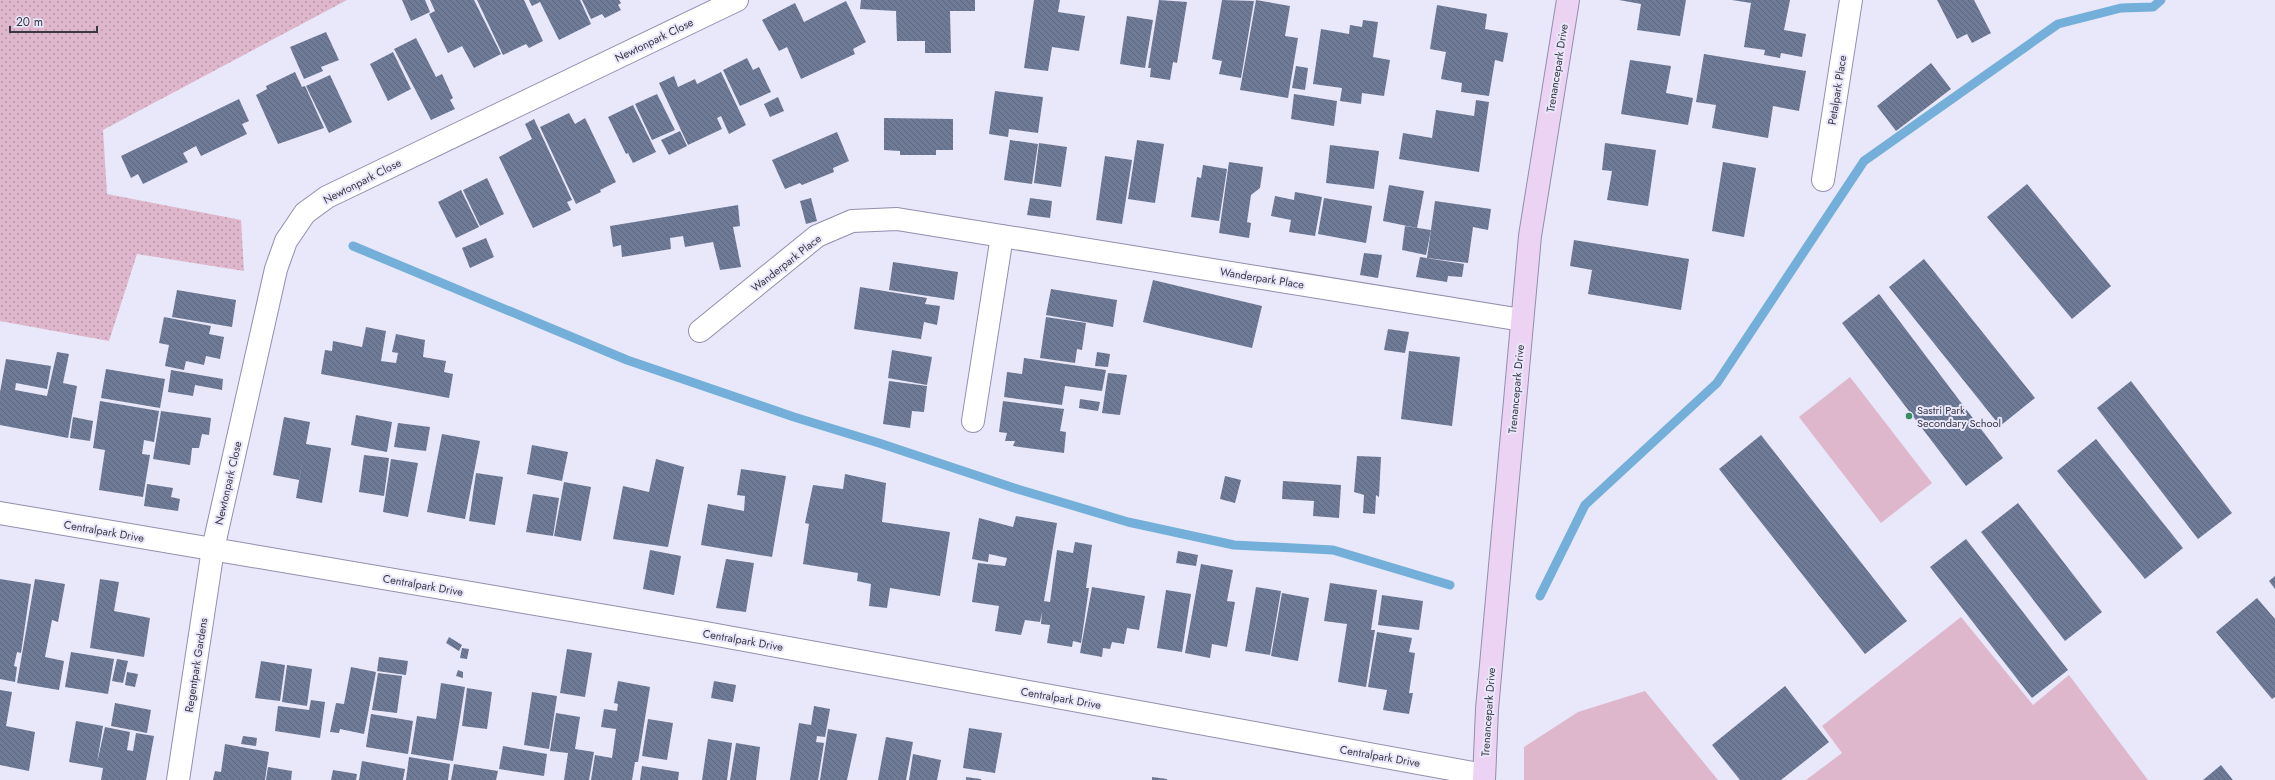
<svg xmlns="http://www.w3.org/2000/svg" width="2275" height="780" font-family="Jost,sans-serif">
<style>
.grass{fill:url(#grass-dots)}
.garden{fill:#dfb7cc}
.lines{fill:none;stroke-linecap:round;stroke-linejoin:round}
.stream{stroke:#73afd8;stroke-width:9}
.building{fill:url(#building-back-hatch)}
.street-casing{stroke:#928eac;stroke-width:24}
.secondary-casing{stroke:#928eac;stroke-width:24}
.street{stroke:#fff;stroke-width:22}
.secondary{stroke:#ecd3f3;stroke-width:22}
.poi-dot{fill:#358e64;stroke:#e9e7fa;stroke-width:1.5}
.labels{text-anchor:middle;stroke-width:4;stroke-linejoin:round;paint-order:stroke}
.street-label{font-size:11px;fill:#3a3844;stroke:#e9e7fa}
.poi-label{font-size:11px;fill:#3a3844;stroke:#e9e7fa;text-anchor:start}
</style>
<defs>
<pattern id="grass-dots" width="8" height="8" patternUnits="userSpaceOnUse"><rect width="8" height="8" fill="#dfb7cc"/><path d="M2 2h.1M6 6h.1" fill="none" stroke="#b696a7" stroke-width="1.8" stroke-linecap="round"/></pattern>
<pattern id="building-back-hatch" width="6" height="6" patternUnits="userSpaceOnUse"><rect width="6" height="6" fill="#6f7b96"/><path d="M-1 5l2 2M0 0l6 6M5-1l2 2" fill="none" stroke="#5c667c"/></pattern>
</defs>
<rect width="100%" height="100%" fill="#e9e7fa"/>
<polygon class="grass" points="0,0 347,0 103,130 107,194 241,220 244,271 137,254 109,341 0,321"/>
<g class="garden">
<polygon points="1850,377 1932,483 1881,523 1799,417"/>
<polygon points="1961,617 2033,705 2069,675 2148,780 1806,780 1842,753 1822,726"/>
<polygon points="1645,691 1718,780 1524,780 1524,747 1578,712"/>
</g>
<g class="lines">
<g class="stream">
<polyline points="353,246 627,360 794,417 879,443 1014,488 1128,522 1234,545 1333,550 1450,585"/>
<polyline points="1540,596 1585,505 1717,383 1864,161 2058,24 2121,8 2153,7 2161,0"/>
</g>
</g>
<g class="building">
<polygon points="402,0 425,0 430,12 411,21"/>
<polygon points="430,0 474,0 501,54 474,68 462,46 448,53 429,14 435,11"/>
<polygon points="477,0 524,0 543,41 529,48 526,44 503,55"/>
<polygon points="529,0 580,0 591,24 559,40 540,2 532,6"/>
<polygon points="582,0 619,0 621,3 618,5 621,10 605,18 602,14 591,19"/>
<polygon points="861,0 975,0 975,11 950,11 951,53 925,53 925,41 897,41 896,11 860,9"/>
<polygon points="1034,0 1060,0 1058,12 1085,16 1079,51 1052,47 1048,71 1024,68"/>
<polygon points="1159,0 1187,2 1177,63 1173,62 1170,80 1150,77 1151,68 1148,68"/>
<polygon points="1222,0 1254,1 1241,78 1219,74 1222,61 1212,59"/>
<polygon points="1256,0 1290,6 1285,36 1298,38 1288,98 1240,90"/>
<polygon points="1619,0 1686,0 1680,36 1637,30 1641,4"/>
<polygon points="1732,0 1790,0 1784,30 1806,34 1802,57 1781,53 1780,58 1764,55 1765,50 1744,47 1751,3"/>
<polygon points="1937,0 1974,0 1991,33 1972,43 1967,34 1957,39"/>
<polygon points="846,1 866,42 853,49 855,54 801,79 787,47 779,51 762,20 795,3 804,22"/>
<polygon points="1437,5 1487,14 1485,29 1508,33 1503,62 1495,60 1489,96 1461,92 1462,83 1441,79 1446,52 1430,49"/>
<polygon points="1127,16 1153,20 1145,68 1120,64"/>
<polygon points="1363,20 1378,22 1373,57 1390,60 1384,96 1362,93 1361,104 1340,101 1342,88 1313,84 1321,29 1349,34 1350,25 1362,27"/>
<polygon points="326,32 339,60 321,67 323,71 304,79 290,47"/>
<polygon points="416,38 436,77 442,74 453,98 450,100 455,109 431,120 394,49"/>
<polygon points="393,52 411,89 388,101 370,64"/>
<polygon points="1704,54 1806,71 1799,111 1773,106 1768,138 1712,128 1716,105 1696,102"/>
<polygon points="747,58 753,70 759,67 771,92 740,106 723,70"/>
<polygon points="1630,60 1671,66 1666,93 1693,98 1688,125 1621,114"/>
<polygon points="1931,63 1951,89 1896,131 1877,106"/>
<polygon points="1296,66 1308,68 1305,90 1292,88"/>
<polygon points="295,72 302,87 305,86 324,128 278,144 256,95 267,89 266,86"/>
<polygon points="721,72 746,125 729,134 721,116 717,118 722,129 688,145 659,83 674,76 678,87 695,79 697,84"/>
<polygon points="330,75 352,122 329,133 306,86"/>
<polygon points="995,91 1043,97 1038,133 1009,129 1008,137 989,134"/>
<polygon points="657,94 675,130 652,140 635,104"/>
<polygon points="1294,94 1337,101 1334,126 1291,119"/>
<polygon points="778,97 784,111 770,117 764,104"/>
<polygon points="239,99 249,121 242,124 247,134 201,156 196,146 183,153 188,162 143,184 138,174 131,178 121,156"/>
<polygon points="1476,100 1489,102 1479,172 1399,159 1403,133 1432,138 1436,110 1474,116"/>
<polygon points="633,105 656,152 633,163 628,153 626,154 608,117"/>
<polygon points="569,113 575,124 585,118 616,182 600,190 601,192 576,204 540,127"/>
<polygon points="884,118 953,119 953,150 936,150 936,155 900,155 900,151 884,150"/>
<polygon points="534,119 572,200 567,202 571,210 533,228 499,157 532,139 525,124"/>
<polygon points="680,131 687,146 669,155 661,140"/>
<polygon points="837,132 849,161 833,168 834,172 802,185 800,183 785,189 772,160"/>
<polygon points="1010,140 1038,144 1032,184 1004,180"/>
<polygon points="1137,140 1164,144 1155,203 1128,199"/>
<polygon points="1039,143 1067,147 1061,187 1034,183"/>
<polygon points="1605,143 1656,150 1648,206 1607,200 1612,171 1602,170"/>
<polygon points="1330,145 1379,151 1374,189 1326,183"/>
<polygon points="1105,156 1132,160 1122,224 1096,220"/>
<polygon points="1229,162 1263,167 1260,188 1251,195 1247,222 1251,223 1249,238 1219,233"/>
<polygon points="1723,162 1756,168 1744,237 1712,231"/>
<polygon points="1203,165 1227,169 1219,221 1191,217 1197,177 1201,178"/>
<polygon points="487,178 504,214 480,226 463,190"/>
<polygon points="2027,184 2111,286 2072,319 1987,217"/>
<polygon points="1389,185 1424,191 1417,228 1383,221"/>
<polygon points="461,190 479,227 456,238 438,202"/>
<polygon points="1295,192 1322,197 1315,236 1289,232 1291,220 1271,216 1275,196 1294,200"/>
<polygon points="811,198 817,221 806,224 800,201"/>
<polygon points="1030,198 1052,201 1050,218 1027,215"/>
<polygon points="1324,198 1372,206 1366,243 1318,234"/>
<polygon points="1435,201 1491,209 1488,230 1473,227 1468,263 1427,258"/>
<polygon points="738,205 740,226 733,227 741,267 720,270 713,242 685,247 683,236 670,238 671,249 622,257 621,245 613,247 610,226"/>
<polygon points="1405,226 1431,230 1426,255 1402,250"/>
<polygon points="486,238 494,257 470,268 462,248"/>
<polygon points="1574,240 1689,259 1681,310 1588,294 1592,270 1570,266"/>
<polygon points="1364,253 1382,255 1378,278 1360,275"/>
<polygon points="1420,257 1464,264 1462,277 1448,276 1447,282 1416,277"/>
<polygon points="1924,259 2035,398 2000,426 1889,287"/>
<polygon points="893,262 958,272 954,300 889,290"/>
<polygon points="1153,280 1262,306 1252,348 1143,322"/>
<polygon points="860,287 927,298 925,304 940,306 937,325 924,322 921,339 854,329"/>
<polygon points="1051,289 1117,300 1113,327 1046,315"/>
<polygon points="177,290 236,300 232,327 172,317"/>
<polygon points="1879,294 2003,458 1966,486 1842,323"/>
<polygon points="164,317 211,326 209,334 224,337 220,359 206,356 204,365 186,361 184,370 165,366 169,345 159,343"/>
<polygon points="1046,317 1086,323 1082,350 1077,349 1075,363 1040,358"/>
<polygon points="366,327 386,331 381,361 396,363 398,353 392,352 396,334 425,340 423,357 446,361 444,372 453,374 449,398 321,374 325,350 332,351 333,341 362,347"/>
<polygon points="1388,329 1409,332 1405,353 1384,350"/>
<polygon points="892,350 932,357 927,385 888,378"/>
<polygon points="1409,351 1460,357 1452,426 1401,419"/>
<polygon points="57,352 69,354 63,383 77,386 68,438 0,425 0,392 6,359 51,366 47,389 16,383 15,390 47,396"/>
<polygon points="1097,352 1110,354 1108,367 1095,366"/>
<polygon points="1024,358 1106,370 1102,391 1065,386 1062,405 1004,397 1007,372 1022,374"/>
<polygon points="106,369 165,379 160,408 101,398"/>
<polygon points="171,370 223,379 222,390 195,385 193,396 168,392"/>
<polygon points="1108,373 1127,375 1120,415 1102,413"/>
<polygon points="889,381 927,386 924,412 912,411 910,428 883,424"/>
<polygon points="2131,381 2232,513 2198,539 2097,408"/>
<polygon points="1080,399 1100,402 1098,411 1079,408"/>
<polygon points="100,401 159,411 154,442 144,440 142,454 150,455 143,497 99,490 105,450 93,448"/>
<polygon points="1003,401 1064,409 1060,431 1066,432 1064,453 1013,446 1015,441 1005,441 1007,433 999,432"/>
<polygon points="161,411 211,418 209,435 202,434 199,448 192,448 190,465 153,459"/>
<polygon points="356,415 392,422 387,452 351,445"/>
<polygon points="73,417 93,421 90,441 70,438"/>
<polygon points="284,417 310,422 306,444 331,448 322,503 296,498 303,458 299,480 273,475"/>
<polygon points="398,423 430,427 426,451 394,447"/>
<polygon points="442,434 480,441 465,519 427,512"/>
<polygon points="1761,435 1907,621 1865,654 1719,469"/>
<polygon points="2096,439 2183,548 2145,579 2057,471"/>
<polygon points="532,445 568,452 562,481 527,474"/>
<polygon points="364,455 389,458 384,496 359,492"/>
<polygon points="1357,456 1381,457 1379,497 1376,495 1375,514 1363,513 1364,495 1354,492"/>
<polygon points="391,459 418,463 408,517 383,512"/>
<polygon points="656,459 684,467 668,547 613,539 623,486 649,492"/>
<polygon points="741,469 786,476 772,557 701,545 708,504 744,511 745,496 737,495"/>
<polygon points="476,473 503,477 495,525 469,521"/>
<polygon points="845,474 886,483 882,522 950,532 940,596 890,588 887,608 869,606 871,584 857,581 858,573 803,564 809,524 805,523 813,485 843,489"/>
<polygon points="1225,476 1241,480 1235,503 1220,499"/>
<polygon points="1283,481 1341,485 1339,518 1313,516 1314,501 1282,499"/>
<polygon points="564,482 591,487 581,541 554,536"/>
<polygon points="147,484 173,488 171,497 180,499 178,511 144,506"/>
<polygon points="533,494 559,498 553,536 526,532"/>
<polygon points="2018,503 2102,612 2065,641 1981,532"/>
<polygon points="1016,516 1057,523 1044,601 1050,602 1057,550 1073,553 1075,542 1092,545 1086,588 1089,588 1081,643 1073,641 1072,647 1047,643 1050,625 1041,624 1042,612 1040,622 1025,620 1021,635 995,631 999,606 972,602 978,563 1005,566 1007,558 989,554 988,562 972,559 979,518 1013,527"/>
<polygon points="1966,539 2068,670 2032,698 1930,567"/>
<polygon points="650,550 681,556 674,595 643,589"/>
<polygon points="1178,551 1198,555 1196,566 1176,563"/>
<polygon points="726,559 754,563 746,612 716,608"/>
<polygon points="1201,564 1233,570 1227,601 1235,602 1227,647 1212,644 1210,658 1185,653"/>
<polygon points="2275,576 2275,589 2269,581"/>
<polygon points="0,579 31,584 21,653 17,652 14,666 17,667 15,682 0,679"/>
<polygon points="35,579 65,584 58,622 52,620 45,657 64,661 59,690 17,683"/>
<polygon points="100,579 119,582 114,611 150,618 144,657 90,648"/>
<polygon points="1330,583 1377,590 1371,630 1375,630 1366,687 1338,682 1347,624 1324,621"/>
<polygon points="1092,587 1145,596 1139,630 1127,628 1124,644 1112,642 1110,649 1103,648 1102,657 1080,653"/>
<polygon points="1256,587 1281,591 1270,655 1245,651"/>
<polygon points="1166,590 1191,594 1182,652 1157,648"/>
<polygon points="1282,593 1309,598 1298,661 1271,656"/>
<polygon points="1382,595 1423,601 1419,630 1378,625"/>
<polygon points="2257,598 2275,619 2275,697 2272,699 2216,632"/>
<polygon points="1377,632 1412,638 1409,652 1415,653 1409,693 1413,693 1409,714 1383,710 1387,690 1368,687"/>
<polygon points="449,637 462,645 459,651 446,643"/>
<polygon points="462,648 469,649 467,659 460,658"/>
<polygon points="567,649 592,653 585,697 560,693"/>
<polygon points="71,652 114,659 108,694 65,687"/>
<polygon points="379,657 408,661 406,675 377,671"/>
<polygon points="117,659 128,661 123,683 112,681"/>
<polygon points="261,661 285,665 280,701 255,698"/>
<polygon points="287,665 312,669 307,706 282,702"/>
<polygon points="351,667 376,672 364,734 340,729 339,733 330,732 336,703 344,704"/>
<polygon points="458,670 463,672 463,678 456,676"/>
<polygon points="127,672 138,674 135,687 125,685"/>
<polygon points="378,673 402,676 397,713 372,710"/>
<polygon points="618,681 650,687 638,762 635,762 632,780 591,780 595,755 612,758 616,729 601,727 604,709 617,711 618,704 614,703"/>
<polygon points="714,681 736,685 733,702 711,698"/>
<polygon points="441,683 465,687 453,761 411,754 417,716 436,719"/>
<polygon points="1785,686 1829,742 1781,780 1740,780 1712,745"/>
<polygon points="467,688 492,692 487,729 462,726"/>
<polygon points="0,690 12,692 6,726 35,732 29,771 0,765"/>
<polygon points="532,692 557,696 549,749 524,745"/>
<polygon points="311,700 325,702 320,738 275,731 278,706 309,710"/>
<polygon points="115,703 151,710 147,733 111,726"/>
<polygon points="814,706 830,709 825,737 817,736 816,742 824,743 818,780 790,780 799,723 811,725"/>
<polygon points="556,713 580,717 575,749 594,752 589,780 564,780 568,753 550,751"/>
<polygon points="371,714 413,721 408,754 366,747"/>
<polygon points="648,719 673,723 667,760 642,756"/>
<polygon points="76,721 103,726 97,763 105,727 130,732 127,750 133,751 136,733 154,736 146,780 101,780 103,768 69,762"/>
<polygon points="969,728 1002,733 995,773 963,768"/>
<polygon points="828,729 857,734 847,780 820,780"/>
<polygon points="243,736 257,738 256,746 241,744"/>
<polygon points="886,737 913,742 906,780 878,780"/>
<polygon points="708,739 732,743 727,780 702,780"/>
<polygon points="736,743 760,747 756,780 730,780"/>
<polygon points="225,744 269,752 265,780 213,780 215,771 221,772"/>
<polygon points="503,746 547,754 544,776 499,769"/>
<polygon points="913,754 941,760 937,780 909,780"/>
<polygon points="409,757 450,764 448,780 406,780"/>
<polygon points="362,761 405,769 403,780 359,780"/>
<polygon points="454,764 498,771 496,780 451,780"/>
<polygon points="2221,765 2233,780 2203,780"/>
<polygon points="642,766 679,772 678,780 640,780"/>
<polygon points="268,767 292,771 291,780 266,780"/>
<polygon points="333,770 357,774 356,780 331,780"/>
<polygon points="966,777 981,779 981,780 966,780"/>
<polygon points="1152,777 1167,779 1167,780 1152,780"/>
</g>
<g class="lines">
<g class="street-casing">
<g id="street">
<polyline points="1823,180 1851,0"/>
<polyline points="700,331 817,236 852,221 897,219 1522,320"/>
<polyline points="973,421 1002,236"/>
<polyline points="0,513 706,633 1484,775"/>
<polyline points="178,780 213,549 276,269 286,241 305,213 327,197 737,0"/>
</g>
</g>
<g class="secondary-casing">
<polyline id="secondary" points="1484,780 1487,709 1530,236 1568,0"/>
</g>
<use href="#street" class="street"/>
<use href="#secondary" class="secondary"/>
</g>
<circle class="poi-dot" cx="1909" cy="416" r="4"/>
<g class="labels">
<g class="street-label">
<text transform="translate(654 40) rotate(-26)" y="4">Newtonpark Close</text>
<text transform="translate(1557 68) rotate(-81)" y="4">Trenancepark Drive</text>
<text transform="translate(1837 90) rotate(-81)" y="4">Petalpark Place</text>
<text transform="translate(362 181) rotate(-27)" y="4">Newtonpark Close</text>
<text transform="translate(786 263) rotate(-38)" y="4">Wanderpark Place</text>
<text transform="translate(1262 278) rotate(9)" y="4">Wanderpark Place</text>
<text transform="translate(1516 389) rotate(-85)" y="4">Trenancepark Drive</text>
<text transform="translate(228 483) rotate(-77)" y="4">Newtonpark Close</text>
<text transform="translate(104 531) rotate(10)" y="4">Centralpark Drive</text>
<text transform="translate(423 585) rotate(10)" y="4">Centralpark Drive</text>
<text transform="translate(743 640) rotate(10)" y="4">Centralpark Drive</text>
<text transform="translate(196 665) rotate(-81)" y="4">Regentpark Gardens</text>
<text transform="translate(1061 698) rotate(10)" y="4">Centralpark Drive</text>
<text transform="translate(1488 712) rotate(-86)" y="4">Trenancepark Drive</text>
<text transform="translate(1380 756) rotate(10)" y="4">Centralpark Drive</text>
</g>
<g class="poi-label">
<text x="1917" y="414">Sastri Park<tspan x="1917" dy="13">Secondary School</tspan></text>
</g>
</g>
<path d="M10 26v6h87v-6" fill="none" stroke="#3a3844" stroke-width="2"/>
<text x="16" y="26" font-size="12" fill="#3a3844" stroke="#e9e7fa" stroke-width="3" paint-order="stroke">20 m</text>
</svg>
